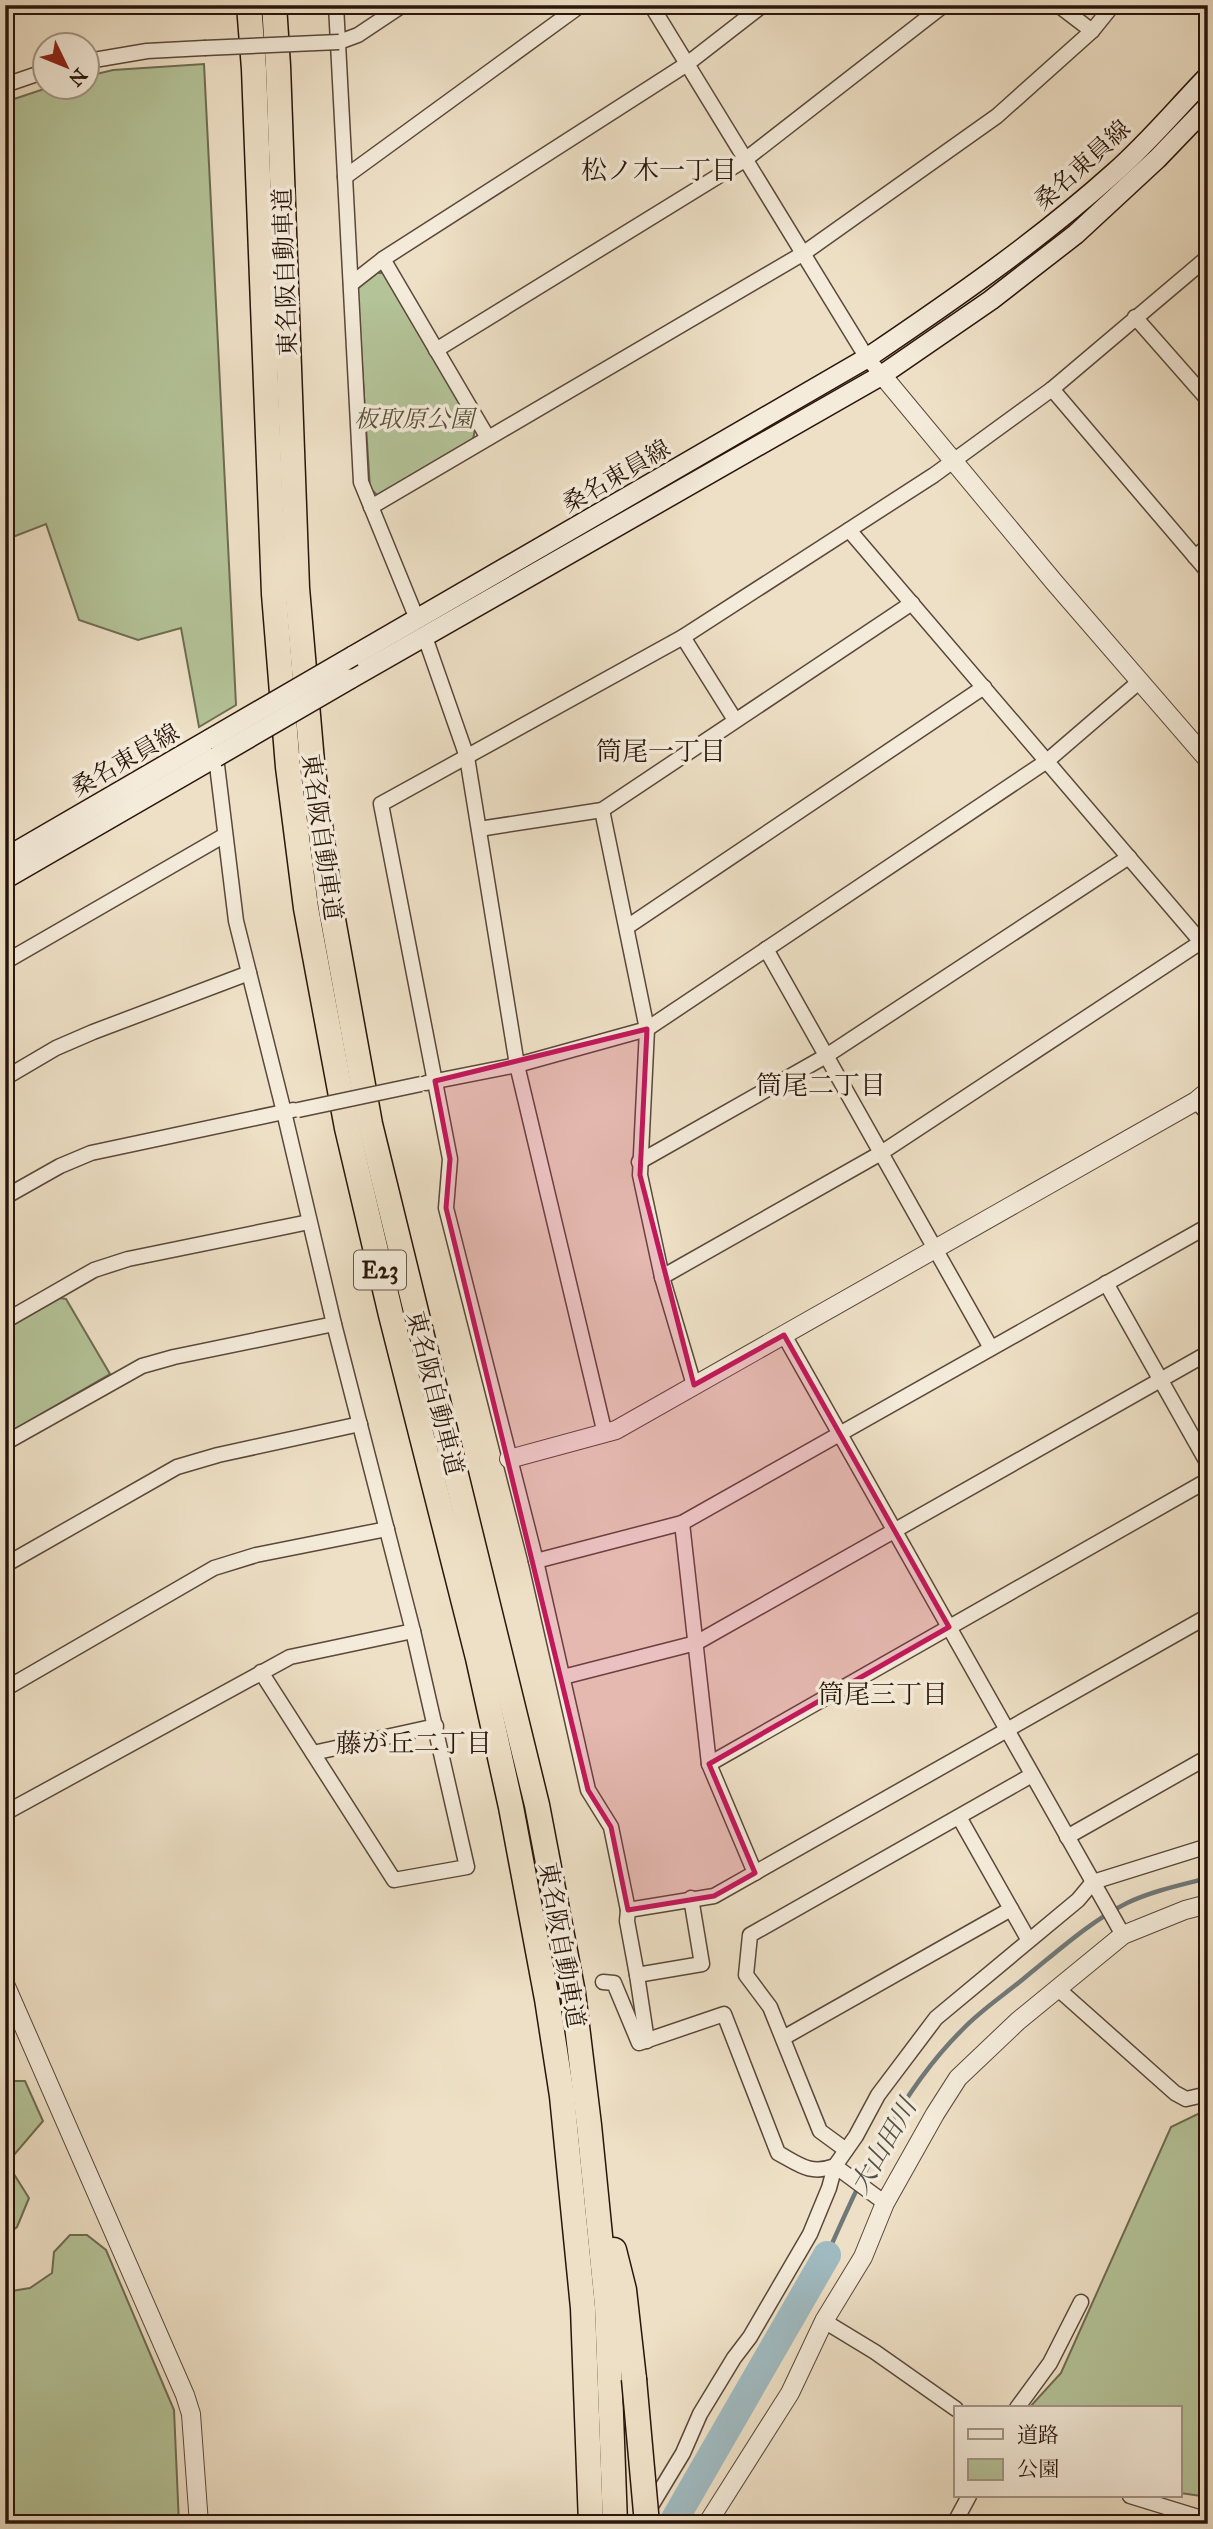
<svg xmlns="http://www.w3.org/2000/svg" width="1213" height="2529" font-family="'IM FELL Great Primer','Noto Serif JP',serif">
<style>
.green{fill:#b4c398;stroke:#6e6c52;stroke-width:2}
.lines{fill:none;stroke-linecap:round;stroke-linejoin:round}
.stream{stroke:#707878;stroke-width:4.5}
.river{stroke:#9fbac0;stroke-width:28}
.minor-casing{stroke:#5a483a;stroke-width:17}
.tertiary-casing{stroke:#5a483a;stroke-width:20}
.secondary-casing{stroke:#29150b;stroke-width:22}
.motorway-casing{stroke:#29150b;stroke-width:27}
.minor{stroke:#f4ebda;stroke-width:14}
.tertiary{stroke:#f4ebda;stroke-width:18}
.secondary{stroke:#f4ebda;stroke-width:19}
.motorway{stroke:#eee0c6;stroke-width:24}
.minor-bridge-casing{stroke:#5a483a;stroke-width:17;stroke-linecap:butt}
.secondary-bridge-casing{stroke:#29150b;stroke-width:22;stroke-linecap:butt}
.motorway-bridge-casing{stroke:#29150b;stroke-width:27;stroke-linecap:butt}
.minor-bridge{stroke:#f4ebda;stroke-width:14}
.secondary-bridge{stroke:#f4ebda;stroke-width:19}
.motorway-bridge{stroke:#eee0c6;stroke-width:24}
.marked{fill:#c2185b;fill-opacity:0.2;stroke:#c2185b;stroke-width:5;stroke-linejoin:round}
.labels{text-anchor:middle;stroke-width:7;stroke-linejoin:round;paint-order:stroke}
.shield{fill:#f4ebda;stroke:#665549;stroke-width:2}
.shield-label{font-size:23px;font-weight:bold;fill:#29150b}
.street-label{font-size:24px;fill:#29150b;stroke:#f4ebda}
.park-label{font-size:24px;font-style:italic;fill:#5a523c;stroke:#f4ebda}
.neighbourhood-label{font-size:26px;fill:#29150b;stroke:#f4ebda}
.water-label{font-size:26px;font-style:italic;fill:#524f4a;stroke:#f4ebda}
</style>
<rect width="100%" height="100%" fill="#eee0c6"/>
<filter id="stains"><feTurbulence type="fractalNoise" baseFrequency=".00286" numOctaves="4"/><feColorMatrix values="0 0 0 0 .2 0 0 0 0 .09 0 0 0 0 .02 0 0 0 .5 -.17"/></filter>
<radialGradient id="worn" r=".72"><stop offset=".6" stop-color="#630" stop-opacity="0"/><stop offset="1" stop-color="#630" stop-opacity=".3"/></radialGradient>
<g class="green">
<polygon points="204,64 236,705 199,727 181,628 138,640 79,620 46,524 5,540 5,102 47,88 88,88 88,76 113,70"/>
<polygon points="377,273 384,273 475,430 473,439 377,495 370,488 357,289"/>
<polygon points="60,1298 66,1299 110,1374 5,1435 5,1329"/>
<polygon points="5,2081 25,2081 43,2121 7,2163 29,2198 17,2227 5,2236"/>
<polygon points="1208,2109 1208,2497 1180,2493 1180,2408 1029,2408 1061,2373 1171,2127"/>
<polygon points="70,2235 87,2235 106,2250 174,2410 179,2524 5,2524 5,2292 30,2288 52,2273 54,2252"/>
</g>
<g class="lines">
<path class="stream" d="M 827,2255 C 862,2175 900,2091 963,2029 C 982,2009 1007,1993 1028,1975 C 1059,1950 1091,1921 1127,1903 C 1152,1891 1181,1885 1208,1878"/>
<polyline class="river" points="672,2524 827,2255"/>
<g class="minor-casing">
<g id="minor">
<polyline points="336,5 361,482 417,619"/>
<polyline points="651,5 867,358 882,375"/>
<polyline points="1058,5 1092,31"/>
<polyline points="339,42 358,35 403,5"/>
<polyline points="88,61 147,51 204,48"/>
<polyline points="5,85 46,71"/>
<polyline points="345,177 581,5"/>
<polyline points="383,259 488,438"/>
<polyline points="351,284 383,259 687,64 763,5"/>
<polyline points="1135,317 1208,400"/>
<polyline points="436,350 746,159 944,5"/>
<polyline points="1052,389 1208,572"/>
<polyline points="371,507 804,253 997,116 1092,31 1113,5"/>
<polyline points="849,530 1208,950"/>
<polyline points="1195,557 1208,546"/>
<polyline points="425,637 467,757 517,1065 605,1434"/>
<polyline points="683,637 735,720"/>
<polyline points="216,757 236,921 284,1112 334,1324 413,1631 467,1867 394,1880 261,1672"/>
<polyline points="602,810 647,1029 640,1175 662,1277 694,1385"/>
<polyline points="479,829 602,810 912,603"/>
<polyline points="627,927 984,687"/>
<polyline points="766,949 991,1348"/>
<polyline points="5,962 225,835"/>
<polyline points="5,1078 56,1048 93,1032 249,973"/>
<polyline points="426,1083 517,1065 647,1029 1047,761 1140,681"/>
<polyline points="1196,1101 1208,1114"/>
<polyline points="639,1162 826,1056 1129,857"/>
<polyline points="5,1197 60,1166 91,1153 293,1110"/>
<polyline points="662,1277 881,1153 1201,942"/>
<polyline points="1106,1283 1208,1464"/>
<polyline points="5,1321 94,1270 128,1259 309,1222"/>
<polyline points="784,1335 1123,1935"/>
<polyline points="5,1443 142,1366 174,1357 334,1324"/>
<polyline points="682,1523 709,1764 755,1873"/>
<polyline points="536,1561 682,1523 1208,1226"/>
<polyline points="5,1565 177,1467 218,1455 360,1424"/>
<polyline points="563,1677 696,1643 1208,1353"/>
<polyline points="5,1689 214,1568 256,1555 387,1529"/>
<polyline points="313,1753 436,1726"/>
<polyline points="709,1764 1208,1480"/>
<polyline points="5,1813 290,1657 413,1631"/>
<polyline points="959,1817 1028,1939"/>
<polyline points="1067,1837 1208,1757"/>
<polyline points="691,1898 702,1964 637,1975 627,1921 628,1910 611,1827 588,1790 536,1561 446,1208 450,1159 381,804 683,637 934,475 1052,389 1208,257"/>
<polyline points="628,1910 714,1896 1208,1616"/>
<polyline points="637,1975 647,2041"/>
<path d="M 603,1982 L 614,1983 L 639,2043 L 724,2014 L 778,2153 C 800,2165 810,2175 835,2166 L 885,2203"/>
<polyline points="1057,1988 1175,2093 1186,2099 1208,2094"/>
<polyline points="783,2038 1011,1909"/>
<polyline points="846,2150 820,2131 770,2007 746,1975 750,1935 1032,1775"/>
<polyline points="824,2321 875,2352 956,2409"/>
<polyline points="1017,2408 1050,2363 1081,2302"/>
<polyline points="1130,2496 1208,2520"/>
<polyline points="648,2511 683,2453 700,2414 734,2358 750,2337 810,2234 829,2188 835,2166 856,2136 878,2095 936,2018 1078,1900 1093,1882 1208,1846"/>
<polyline points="954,2524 969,2496"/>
</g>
</g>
<g class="tertiary-casing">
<g id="tertiary">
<polyline points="882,375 1054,582 1208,760"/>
<polyline points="509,1459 616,1430 1196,1101 1208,1091"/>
<polyline points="5,1984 185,2395 191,2414 199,2524"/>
<polyline points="707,2524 790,2393 824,2321 863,2257 885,2203 935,2114 958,2078 1018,2021 1123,1935 1185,1910 1208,1904"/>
</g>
</g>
<g class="secondary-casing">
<g id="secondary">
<path d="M 353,656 L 867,358 C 953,300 1038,241 1115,172 C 1148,143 1177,108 1208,76"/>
<polyline points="350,679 882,375 991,300 1076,234 1157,159 1208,106"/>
<polyline points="5,858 210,739"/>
<polyline points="5,879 216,757"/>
</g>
</g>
<g class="motorway-casing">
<g id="motorway">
<polyline points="249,5 254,69 274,594 288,767 306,908 347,1128 391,1315 478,1658 511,1807 547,1999 562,2096 583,2308 591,2524"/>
<polyline points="274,5 278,66 297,588 312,762 330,903 370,1124 537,1805 573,1993 589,2125 607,2306 615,2524"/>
<polyline points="614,2250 624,2290 634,2379"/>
</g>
</g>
<use href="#minor" class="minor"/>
<use href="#tertiary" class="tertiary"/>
<use href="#secondary" class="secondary"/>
<use href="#motorway" class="motorway"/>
<g class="minor-bridge-casing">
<g id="minor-bridge">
<polyline points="204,48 339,42"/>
<polyline points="298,1110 421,1084"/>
</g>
</g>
<g class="secondary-bridge-casing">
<g id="secondary-bridge">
<polyline points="210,739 353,656"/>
<polyline points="216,757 350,679"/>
</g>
</g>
<g class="motorway-bridge-casing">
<polyline id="motorway-bridge" points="634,2379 647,2524"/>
</g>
<use href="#minor-bridge" class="minor-bridge"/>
<use href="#secondary-bridge" class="secondary-bridge"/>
<use href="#motorway-bridge" class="motorway-bridge"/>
</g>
<path class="marked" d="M 647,1029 L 640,1175 L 694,1385 L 784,1335 L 949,1627 L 709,1764 L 755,1873 L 714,1896 L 628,1910 L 611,1827 L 588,1790 L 446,1208 L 450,1159 L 435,1081 Z"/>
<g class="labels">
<rect class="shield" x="354" y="1250.5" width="52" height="39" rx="5"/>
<g class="shield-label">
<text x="380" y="1278">E23</text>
</g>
<g class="street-label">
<text transform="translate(1082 165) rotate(-42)" y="8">桑名東員線</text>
<text transform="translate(285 272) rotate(-92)" y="8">東名阪自動車道</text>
<text transform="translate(616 476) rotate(-30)" y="8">桑名東員線</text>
<text transform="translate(125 760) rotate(-30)" y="8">桑名東員線</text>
<text transform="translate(322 837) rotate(82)" y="8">東名阪自動車道</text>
<text transform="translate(435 1393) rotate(76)" y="8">東名阪自動車道</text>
<text transform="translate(562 1945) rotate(80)" y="8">東名阪自動車道</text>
</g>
<g class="park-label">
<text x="414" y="427">板取原公園</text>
</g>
<g class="neighbourhood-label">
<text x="659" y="179">松ノ木一丁目</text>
<text x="661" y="760">筒尾一丁目</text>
<text x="821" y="1094">筒尾二丁目</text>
<text x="883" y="1703">筒尾三丁目</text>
<text x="414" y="1752">藤が丘二丁目</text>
</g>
<g class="water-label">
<text transform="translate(883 2146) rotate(-60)" y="9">大山田川</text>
</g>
</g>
<rect width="1213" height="2529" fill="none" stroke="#eee0c6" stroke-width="28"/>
<rect x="7" y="7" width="1199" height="2515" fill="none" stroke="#29150b" stroke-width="3.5"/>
<rect x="14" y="14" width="1185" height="2501" fill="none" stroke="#29150b" stroke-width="2"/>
<rect x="954" y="2406" width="228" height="91" fill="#f4ebda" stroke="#a39587" stroke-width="2"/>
<rect x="968" y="2429" width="35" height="10" fill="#f4ebda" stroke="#a39587" stroke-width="2"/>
<text x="1017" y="2442" font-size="21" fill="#29150b">道路</text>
<rect x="968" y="2459" width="35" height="21" fill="#b4c398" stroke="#a39587" stroke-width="2"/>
<text x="1017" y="2476" font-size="21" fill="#29150b">公園</text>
<g transform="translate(66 66) rotate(133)"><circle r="33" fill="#f4ebda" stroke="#a39587" stroke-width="2"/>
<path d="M0-5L12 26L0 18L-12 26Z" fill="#8f2418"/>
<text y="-10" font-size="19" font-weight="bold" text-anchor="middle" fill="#29150b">N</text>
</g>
<rect width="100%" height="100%" filter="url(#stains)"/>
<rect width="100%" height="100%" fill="url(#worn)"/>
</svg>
